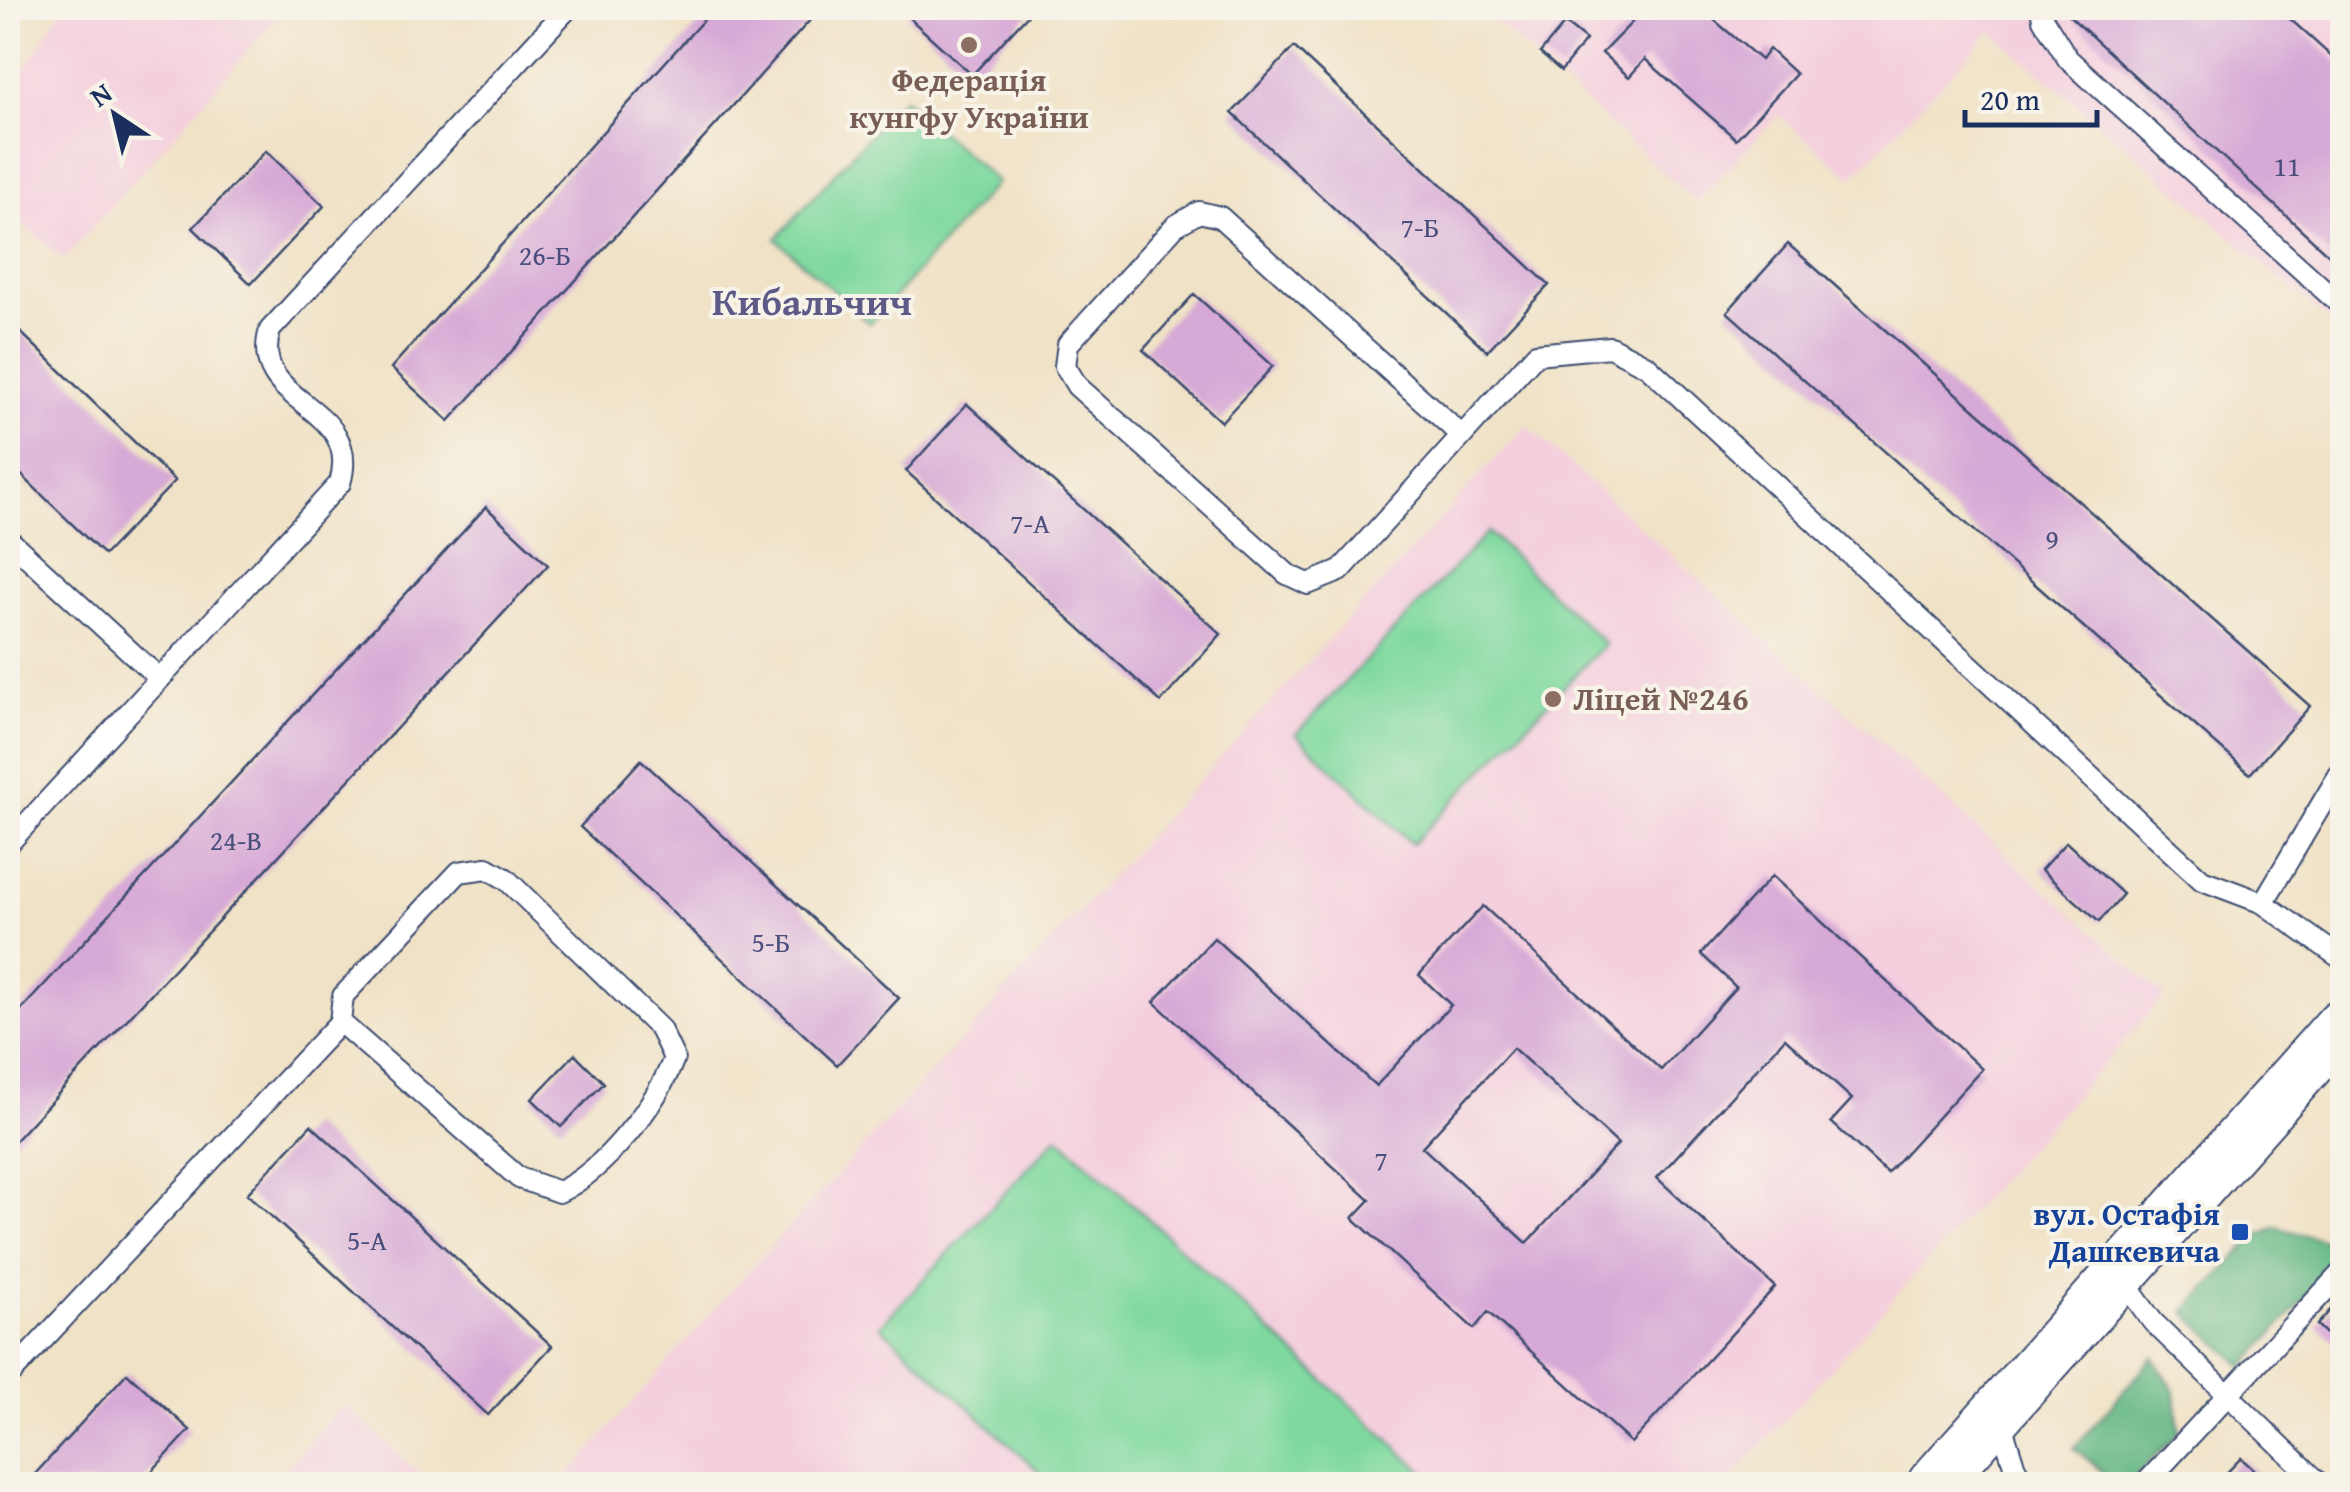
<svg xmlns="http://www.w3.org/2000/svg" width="2350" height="1492" font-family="'Gentium Book Plus',serif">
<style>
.built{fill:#f4cfde}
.green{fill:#7fd99e;stroke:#4d847e;stroke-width:2.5}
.forest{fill:#67b985;stroke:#417472;stroke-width:2.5}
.building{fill:#d7a9d6;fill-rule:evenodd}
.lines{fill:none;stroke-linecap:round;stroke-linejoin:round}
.service-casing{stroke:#3b4a6e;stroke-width:24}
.tertiary-casing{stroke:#3b4a6e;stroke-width:56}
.service{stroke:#fff;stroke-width:20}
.tertiary{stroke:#fff;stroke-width:52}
.education-dot{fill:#8d6e63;stroke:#f7f3e8;stroke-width:4}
.transit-dot{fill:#1a4fb4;stroke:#f7f3e8;stroke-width:4}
.labels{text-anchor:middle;stroke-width:8;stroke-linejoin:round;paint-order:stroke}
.number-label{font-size:28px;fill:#4a4e7c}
.education-label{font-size:32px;font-weight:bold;fill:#785e54;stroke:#f7f3e8}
.transit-label{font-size:32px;font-weight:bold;fill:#164399;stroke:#f7f3e8;text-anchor:end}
.quarter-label{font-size:38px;font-weight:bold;fill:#5d5a88;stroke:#f7f3e8}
</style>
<rect width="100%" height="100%" fill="#f7f3e8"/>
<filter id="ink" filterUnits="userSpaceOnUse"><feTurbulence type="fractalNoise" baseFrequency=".01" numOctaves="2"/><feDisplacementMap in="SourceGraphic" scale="20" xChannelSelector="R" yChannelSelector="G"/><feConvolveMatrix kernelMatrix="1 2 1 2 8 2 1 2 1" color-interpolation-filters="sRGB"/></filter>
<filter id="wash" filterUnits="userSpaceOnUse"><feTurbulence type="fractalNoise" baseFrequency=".0048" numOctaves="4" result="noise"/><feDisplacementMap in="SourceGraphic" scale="40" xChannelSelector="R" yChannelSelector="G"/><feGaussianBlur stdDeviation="2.25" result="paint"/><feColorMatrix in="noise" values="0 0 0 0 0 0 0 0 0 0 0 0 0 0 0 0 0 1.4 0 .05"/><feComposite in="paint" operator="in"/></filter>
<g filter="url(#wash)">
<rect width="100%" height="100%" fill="#f0e2c6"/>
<g class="built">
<polygon points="62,8 286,8 64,260 8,212 8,88 30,61"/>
<polygon points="1480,8 2342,8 2342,332 1991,31 1852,178 1778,115 1697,203"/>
<polygon points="1526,425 2165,996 1727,1484 561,1484 740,1280"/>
<polygon points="343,1404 432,1484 271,1484"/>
</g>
<g class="green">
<polygon points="903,98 997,182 870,324 776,239"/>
<polygon points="1488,532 1605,644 1412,844 1296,734"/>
<polygon points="1058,1136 1437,1484 1053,1484 880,1326"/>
</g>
<g class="forest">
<polygon points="2276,1227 2334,1243 2342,1233 2342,1256 2244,1367 2185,1312 2257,1235"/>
<polygon points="2153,1357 2175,1391 2179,1433 2127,1484 2117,1484 2074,1448"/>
</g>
<g id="blocks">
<g class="building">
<polygon points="714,8 821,8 449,421 391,368"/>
<polygon points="915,8 1034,8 972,75 907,16"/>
<polygon points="1646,8 1700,8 1761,60 1769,49 1796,74 1736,139 1645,59 1629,77 1602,53"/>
<polygon points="2061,8 2278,8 2342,66 2342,267"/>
<polygon points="1565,23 1586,40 1561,71 1540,53"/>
<polygon points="1294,47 1549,285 1487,351 1232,113"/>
<polygon points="266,151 324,206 251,284 193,228"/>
<polygon points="1788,244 2310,706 2250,774 1727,312"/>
<polygon points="1194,294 1273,366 1221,422 1143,350"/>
<polygon points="8,320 175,481 104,555 8,462"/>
<polygon points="967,404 1221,634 1161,702 906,471"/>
<polygon points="486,507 548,565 8,1148 8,1024"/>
<polygon points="641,760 899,998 837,1065 580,827"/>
<polygon points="2066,842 2123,894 2099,922 2041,870"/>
<path d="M 1772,876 L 1982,1069 L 1887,1173 L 1831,1122 L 1852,1099 L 1785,1038 L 1657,1178 L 1775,1287 L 1631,1443 L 1488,1312 L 1474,1329 L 1353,1218 L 1370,1200 L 1154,1002 L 1214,938 L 1376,1086 L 1451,1005 L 1419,975 L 1483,906 L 1661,1070 L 1736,987 L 1701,954 ZM 1513,1048 L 1618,1144 L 1527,1243 L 1422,1147 Z"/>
<polygon points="575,1054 604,1083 561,1127 532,1099"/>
<polygon points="311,1125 552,1346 488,1415 247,1194"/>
<polygon points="2342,1297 2342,1349 2317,1325"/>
<polygon points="127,1373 190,1430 140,1484 26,1484"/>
<polygon points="2241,1458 2269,1484 2216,1484"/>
</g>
</g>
</g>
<g filter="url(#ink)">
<use href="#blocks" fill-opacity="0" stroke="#3b4a6e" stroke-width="2.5"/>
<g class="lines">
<g class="service-casing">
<g id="service">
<polyline points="2041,8 2043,19 2068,59 2342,306"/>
<polyline points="1462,436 1340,571 1308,584 1287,574 1077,386 1065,366 1068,344 1175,226 1199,212 1220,217 1462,436 1536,354 1610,347 1647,366 2202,880 2263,903 2342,959"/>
<polyline points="8,539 159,678"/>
<path d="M 8,844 L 340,483 C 364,402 247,406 270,330 L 568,8"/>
<polyline points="2263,903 2342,770"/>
<polyline points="2121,1278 2153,1322 2320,1484"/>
<path d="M 8,1377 L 340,1022 L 343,996 L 459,872 L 487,868 L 506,879 L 660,1029 L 674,1058 C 657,1104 604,1171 559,1192 L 519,1178 L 340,1022"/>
<polyline points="1999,1417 2015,1468 2026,1484"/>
<polyline points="2145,1484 2342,1272"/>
</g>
</g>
<g class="tertiary-casing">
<polyline id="tertiary" points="1934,1484 2342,1025"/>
</g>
<use href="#service" class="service"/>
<use href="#tertiary" class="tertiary"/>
</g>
</g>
<g class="education-dot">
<circle cx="969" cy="45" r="10"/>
<circle cx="1553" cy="699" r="10"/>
</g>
<rect class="transit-dot" x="2230" y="1222" width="20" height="20" rx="5"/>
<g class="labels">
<g class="number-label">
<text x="2287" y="176">11</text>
<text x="1420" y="237">7-Б</text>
<text x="545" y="265">26-Б</text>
<text x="1030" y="533">7-А</text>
<text x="2052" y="549">9</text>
<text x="236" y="850">24-В</text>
<text x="771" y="952">5-Б</text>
<text x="1381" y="1170">7</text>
<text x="367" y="1250">5-А</text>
</g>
<g class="education-label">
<text x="969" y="91">Федерація<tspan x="969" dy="37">кунгфу України</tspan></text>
<text x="1573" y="710" text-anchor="start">Ліцей №246</text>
</g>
<g class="transit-label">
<text x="2220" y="1225">вул. Остафія<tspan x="2220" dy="37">Дашкевича</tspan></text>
</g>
<g class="quarter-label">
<text x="812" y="315">Кибальчич</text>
</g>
</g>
<rect width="2350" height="1492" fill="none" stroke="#f7f3e8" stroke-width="40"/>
<g transform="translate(115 115) rotate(325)" stroke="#f7f3e8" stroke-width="8" paint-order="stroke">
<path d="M0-8L18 38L0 25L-18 38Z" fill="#1b2f5e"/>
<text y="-15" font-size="28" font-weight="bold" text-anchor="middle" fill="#1b2f5e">N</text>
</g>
<path d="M1965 110v15h132v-15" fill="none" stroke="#1b2f5e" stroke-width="5"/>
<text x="1980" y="110" font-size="30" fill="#1b2f5e" stroke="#f7f3e8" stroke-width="8" paint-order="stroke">20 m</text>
</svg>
